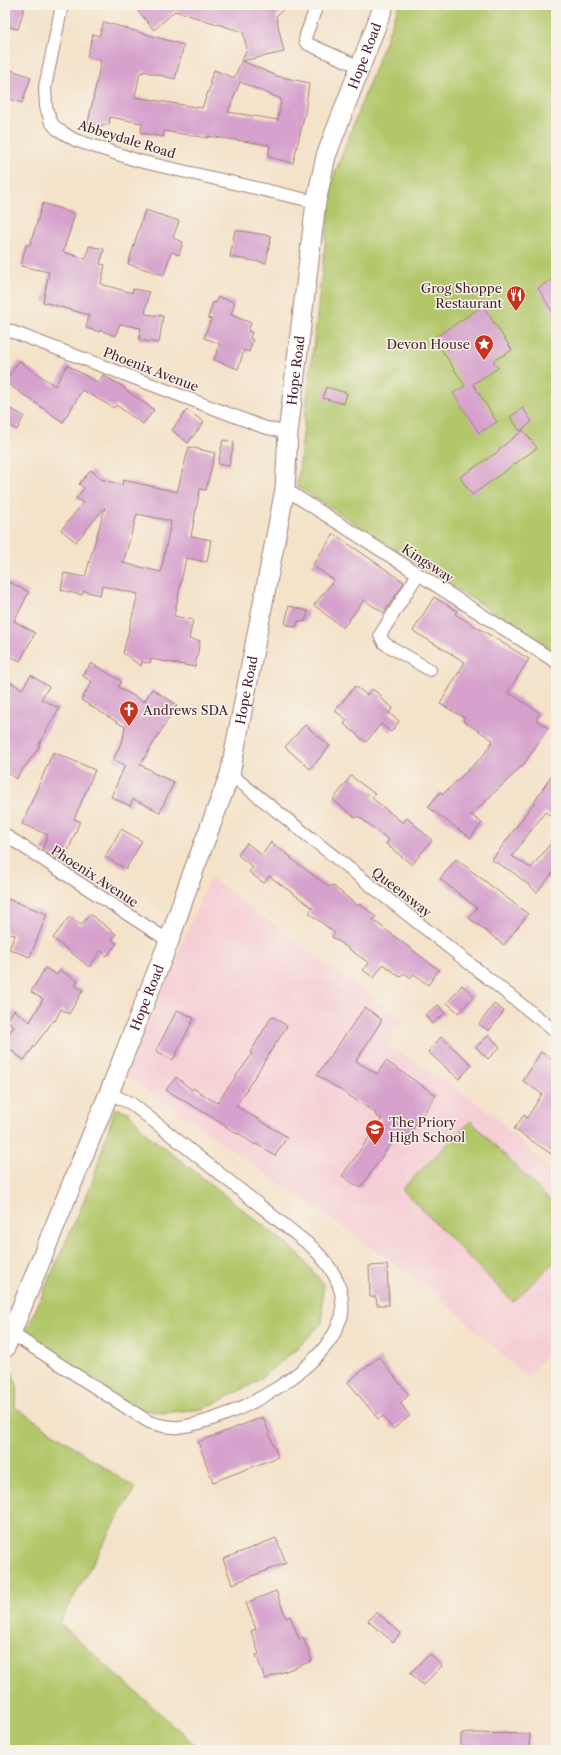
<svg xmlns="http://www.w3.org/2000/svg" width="561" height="1755" font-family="'Libre Caslon Text',serif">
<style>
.built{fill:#f6cfd5}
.park{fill:#b2c76b;stroke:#7e734b}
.building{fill:#d6a1cd;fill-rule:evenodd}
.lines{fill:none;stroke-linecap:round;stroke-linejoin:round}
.street-casing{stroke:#9f807a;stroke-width:14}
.primary-casing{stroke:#9f807a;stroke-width:21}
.street{stroke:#fff;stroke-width:12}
.primary{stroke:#fff;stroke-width:19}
.labels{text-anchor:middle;stroke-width:3;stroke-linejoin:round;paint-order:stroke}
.street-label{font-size:13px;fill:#4a1f2b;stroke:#f7f3e8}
.poi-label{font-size:13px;fill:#4a1f2b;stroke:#f7f3e8;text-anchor:end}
</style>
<rect width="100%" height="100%" fill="#f7f3e8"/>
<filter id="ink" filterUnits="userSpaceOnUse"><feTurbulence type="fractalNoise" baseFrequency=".025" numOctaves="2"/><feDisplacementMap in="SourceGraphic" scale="8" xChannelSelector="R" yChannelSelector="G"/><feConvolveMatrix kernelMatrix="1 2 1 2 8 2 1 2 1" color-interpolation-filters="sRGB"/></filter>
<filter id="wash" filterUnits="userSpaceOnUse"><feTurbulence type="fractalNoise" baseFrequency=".012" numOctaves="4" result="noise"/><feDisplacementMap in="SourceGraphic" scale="16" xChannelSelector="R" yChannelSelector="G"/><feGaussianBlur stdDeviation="0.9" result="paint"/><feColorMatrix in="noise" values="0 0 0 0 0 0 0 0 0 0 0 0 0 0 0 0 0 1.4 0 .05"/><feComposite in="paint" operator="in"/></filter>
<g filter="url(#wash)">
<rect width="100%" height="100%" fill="#f4e2c9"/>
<polygon class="built" points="210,877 404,1021 388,1045 450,1084 494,1115 556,1176 556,1340 528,1378 431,1289 126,1076"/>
<g class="park">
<polygon points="399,5 556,5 556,653 297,486 333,178"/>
<polygon points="115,1108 128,1112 148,1135 298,1253 323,1284 322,1323 297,1349 253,1384 203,1409 162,1413 136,1408 24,1336 92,1183"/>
<polygon points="471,1121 556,1207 556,1260 513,1302 402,1189"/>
<polygon points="10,1368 18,1388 15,1407 135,1488 59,1623 201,1750 5,1750 5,1379"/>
</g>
<g id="blocks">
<g class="building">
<polygon points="5,5 25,5 18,29 5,26"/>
<path d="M 133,5 L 288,5 L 276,16 L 284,52 L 242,61 L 277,76 L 309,83 L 305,113 L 293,163 L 268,157 L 270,145 L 208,136 L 208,138 L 164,131 L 163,137 L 141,133 L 142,123 L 110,117 L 109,125 L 103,124 L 103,126 L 88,123 L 101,61 L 87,57 L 93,34 L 99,36 L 104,22 L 184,45 L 175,79 L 143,71 L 143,73 L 140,72 L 135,97 L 202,108 L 211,84 L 209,83 L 214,70 L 234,78 L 247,49 L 243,32 L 175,11 L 154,30 ZM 240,82 L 281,99 L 278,120 L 228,112 Z"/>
<polygon points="5,68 31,77 22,103 5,98"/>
<polygon points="43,203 75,214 63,252 86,259 89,246 104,249 100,264 105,265 101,284 132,293 133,289 149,292 145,314 163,316 159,343 139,340 141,328 120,324 115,336 100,330 100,332 86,328 89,315 43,302 49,272 21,266 26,245 30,245"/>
<polygon points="145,210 179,221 173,238 183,242 179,255 171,252 164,275 128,264"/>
<polygon points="235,230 271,236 266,263 230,257"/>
<polygon points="556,277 556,318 538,288"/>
<polygon points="218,297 235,302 231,315 251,323 248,331 252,332 250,338 253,340 249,352 244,350 238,369 214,360 220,344 204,338 211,319 208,318 213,302 216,303"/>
<polygon points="483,306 512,350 493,361 498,368 473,384 497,422 479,433 453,393 465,386 434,338"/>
<polygon points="19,361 55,386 67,365 98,383 103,375 125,388 124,389 154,410 143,424 116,405 114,408 82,390 63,422 5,382"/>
<polygon points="326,387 347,393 344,404 323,398"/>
<polygon points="5,406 24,416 17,430 5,423"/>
<polygon points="523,408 532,422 520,431 510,417"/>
<polygon points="187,410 204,422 188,443 172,430"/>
<polygon points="523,430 537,448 472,495 460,477 499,451 498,450"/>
<polygon points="223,440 234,442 229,466 218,464"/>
<path d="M 189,447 L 215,453 L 206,490 L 200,489 L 191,536 L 211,540 L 207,562 L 186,558 L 174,616 L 193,620 L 189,639 L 200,641 L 195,667 L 151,659 L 150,663 L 142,662 L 141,666 L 123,653 L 138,594 L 102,586 L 100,595 L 83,591 L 82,595 L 61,590 L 64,573 L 85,577 L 105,507 L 76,542 L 61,530 L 83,503 L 76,498 L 84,488 L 79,484 L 91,470 L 101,479 L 122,485 L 123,480 L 177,492 ZM 137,514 L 171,521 L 161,572 L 123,563 Z"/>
<polygon points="334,534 404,582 384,613 364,600 343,628 314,605 334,580 312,565"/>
<polygon points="5,580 29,592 14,621 35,633 20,661 5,654"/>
<polygon points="434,597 457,611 455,614 529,659 508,692 540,713 536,720 548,728 522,767 521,767 471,815 482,823 470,838 428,807 440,792 443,794 483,756 493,740 463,721 465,718 440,704 465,662 413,631"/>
<polygon points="289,606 308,611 305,622 298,621 296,627 285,624"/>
<polygon points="91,663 121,681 118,687 144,702 152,689 177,705 140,765 151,770 151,772 174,782 160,812 133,799 130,806 111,797 125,765 113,760 123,739 125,727 81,700 92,682 83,676"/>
<polygon points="31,675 49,687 41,699 59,708 38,746 40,746 16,779 5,771 5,679 22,689"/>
<polygon points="355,686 367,695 372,689 382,696 380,698 393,708 389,713 399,721 391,732 381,724 366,742 344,724 347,720 335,711"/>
<polygon points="305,725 330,746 310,769 285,747"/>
<polygon points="53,752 95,770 74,819 80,821 64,861 54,858 42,850 48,835 22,824"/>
<polygon points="556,768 556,819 545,812 512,856 531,868 556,837 556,869 537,892 514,873 492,860 533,804"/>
<polygon points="351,776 375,794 372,798 403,823 407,818 432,840 412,865 386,844 389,840 358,816 356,818 333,800"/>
<polygon points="121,829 142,841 126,869 105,857"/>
<polygon points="271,842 291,857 290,858 329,887 332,885 358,906 360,904 376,917 373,920 439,970 428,985 414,974 411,978 404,973 400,977 383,964 374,978 363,970 369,963 332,937 335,933 309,913 313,908 269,876 264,883 249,872 253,867 238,855 247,843 262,855"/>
<polygon points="456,859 528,914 504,945 469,918 477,908 440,879"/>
<polygon points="5,898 47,914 30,957 9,949 15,935 5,931"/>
<polygon points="90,914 116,934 112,940 117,943 107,956 101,951 89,967 53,938 70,916 81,925"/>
<polygon points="45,968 57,975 60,970 78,981 75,986 83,990 69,1014 61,1009 55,1021 54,1020 24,1060 5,1046 5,1039 14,1026 7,1020 14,1010 30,1022 43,999 31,992"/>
<polygon points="462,985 474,996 459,1013 447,1003"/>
<polygon points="494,1004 504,1011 489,1031 479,1024"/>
<polygon points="438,1005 445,1013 432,1024 425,1015"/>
<polygon points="365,1007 382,1020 356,1061 377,1074 386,1061 436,1095 408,1137 400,1131 360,1188 342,1176 382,1119 375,1115 376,1113 317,1075"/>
<polygon points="177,1010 194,1018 173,1060 156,1051"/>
<polygon points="272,1016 287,1026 236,1106 287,1137 275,1156 256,1144 255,1145 238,1133 237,1134 210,1116 166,1090 176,1077 192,1090 193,1088 217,1103 252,1054 250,1053"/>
<polygon points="489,1035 500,1047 488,1059 476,1047"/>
<polygon points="441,1037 472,1065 459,1079 428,1052"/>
<polygon points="541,1052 556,1062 556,1157 514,1129 524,1115 527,1118 542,1094 523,1081"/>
<polygon points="387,1265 389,1305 377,1305 376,1297 370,1297 369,1266"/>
<polygon points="379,1357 409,1395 400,1403 410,1416 393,1429 383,1416 378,1419 348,1382"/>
<polygon points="263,1417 278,1457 213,1482 198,1442"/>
<polygon points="276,1538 286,1563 232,1584 223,1559"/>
<polygon points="276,1591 286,1618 290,1616 299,1639 303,1637 312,1661 265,1679 256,1655 259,1654 251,1631 256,1629 246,1603"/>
<polygon points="376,1612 401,1633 393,1642 368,1621"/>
<polygon points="430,1654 442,1666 423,1685 410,1673"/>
<polygon points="473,1733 530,1734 529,1750 472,1750 472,1747 461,1747 461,1734"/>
</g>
</g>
</g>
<g filter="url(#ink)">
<use href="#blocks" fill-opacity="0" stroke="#9f807a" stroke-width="1"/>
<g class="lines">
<g class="street-casing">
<g id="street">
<polyline points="62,5 45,87 46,107 51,122 57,129 75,140 139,161 316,202"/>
<polyline points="317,5 306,35 305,41 308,44 360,67"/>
<polyline points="5,329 263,427 288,433"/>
<polyline points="285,489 556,662"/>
<polyline points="418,574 380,635 384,643 430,670"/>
<polyline points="230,774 556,1032"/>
<polyline points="5,835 169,941"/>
<path d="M 11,1333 L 149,1422 C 159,1425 168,1428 179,1427 C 229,1421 315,1376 337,1328 C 338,1323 342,1318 342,1314 C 345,1285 331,1266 312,1247 L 132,1104 L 109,1093"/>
</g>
</g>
<g class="primary-casing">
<g id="primary">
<path id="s1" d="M 5,1348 L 109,1093 L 169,941 L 189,883 L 230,774 L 285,489 L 288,433 L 316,202 L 326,156 L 384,5"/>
</g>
</g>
<use href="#street" class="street"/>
<use href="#primary" class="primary"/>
</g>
</g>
<defs>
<g id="restaurant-pin" transform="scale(1)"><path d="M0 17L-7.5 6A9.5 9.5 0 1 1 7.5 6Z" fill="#c8321e" stroke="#f7f3e8"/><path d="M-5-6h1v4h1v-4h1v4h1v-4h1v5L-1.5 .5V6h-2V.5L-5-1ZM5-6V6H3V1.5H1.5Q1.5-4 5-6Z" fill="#fff"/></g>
<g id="sight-pin" transform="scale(1)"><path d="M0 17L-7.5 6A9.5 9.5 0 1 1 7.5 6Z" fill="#c8321e" stroke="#f7f3e8"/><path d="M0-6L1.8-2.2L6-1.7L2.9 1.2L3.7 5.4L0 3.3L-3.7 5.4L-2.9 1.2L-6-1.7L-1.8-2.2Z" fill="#fff"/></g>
<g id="church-pin" transform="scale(1)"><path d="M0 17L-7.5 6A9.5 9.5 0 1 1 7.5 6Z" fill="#c8321e" stroke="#f7f3e8"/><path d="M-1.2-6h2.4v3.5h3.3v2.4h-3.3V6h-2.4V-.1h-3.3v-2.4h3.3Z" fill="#fff"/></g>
<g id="school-pin" transform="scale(1)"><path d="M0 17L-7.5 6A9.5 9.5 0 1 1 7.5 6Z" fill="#c8321e" stroke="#f7f3e8"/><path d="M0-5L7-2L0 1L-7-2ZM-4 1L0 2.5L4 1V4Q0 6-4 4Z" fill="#fff"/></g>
</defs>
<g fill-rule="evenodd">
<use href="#restaurant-pin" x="516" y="295"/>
<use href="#sight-pin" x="484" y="344"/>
<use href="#church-pin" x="129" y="710"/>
<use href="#school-pin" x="375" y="1129"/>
</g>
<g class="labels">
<g class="street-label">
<text dy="5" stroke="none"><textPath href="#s1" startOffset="1350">Hope Road</textPath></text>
<text transform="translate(127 139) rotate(17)" y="5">Abbeydale Road</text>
<text transform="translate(151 369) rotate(21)" y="5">Phoenix Avenue</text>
<text dy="5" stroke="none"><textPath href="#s1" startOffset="1026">Hope Road</textPath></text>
<text transform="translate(428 563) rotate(33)" y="5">Kingsway</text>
<text dy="5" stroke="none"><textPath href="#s1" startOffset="702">Hope Road</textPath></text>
<text transform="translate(95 876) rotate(33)" y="5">Phoenix Avenue</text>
<text transform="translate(402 892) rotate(38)" y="5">Queensway</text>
<text dy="5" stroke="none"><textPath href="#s1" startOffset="378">Hope Road</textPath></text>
</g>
<g class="poi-label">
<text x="502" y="293">Grog Shoppe<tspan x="502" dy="15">Restaurant</tspan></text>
<text x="470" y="349">Devon House</text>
<text x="143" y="715" text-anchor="start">Andrews SDA</text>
<text x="389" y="1127" text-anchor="start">The Priory<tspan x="389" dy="15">High School</tspan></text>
</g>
</g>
<rect width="561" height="1755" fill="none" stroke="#f7f3e8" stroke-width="20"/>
</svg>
